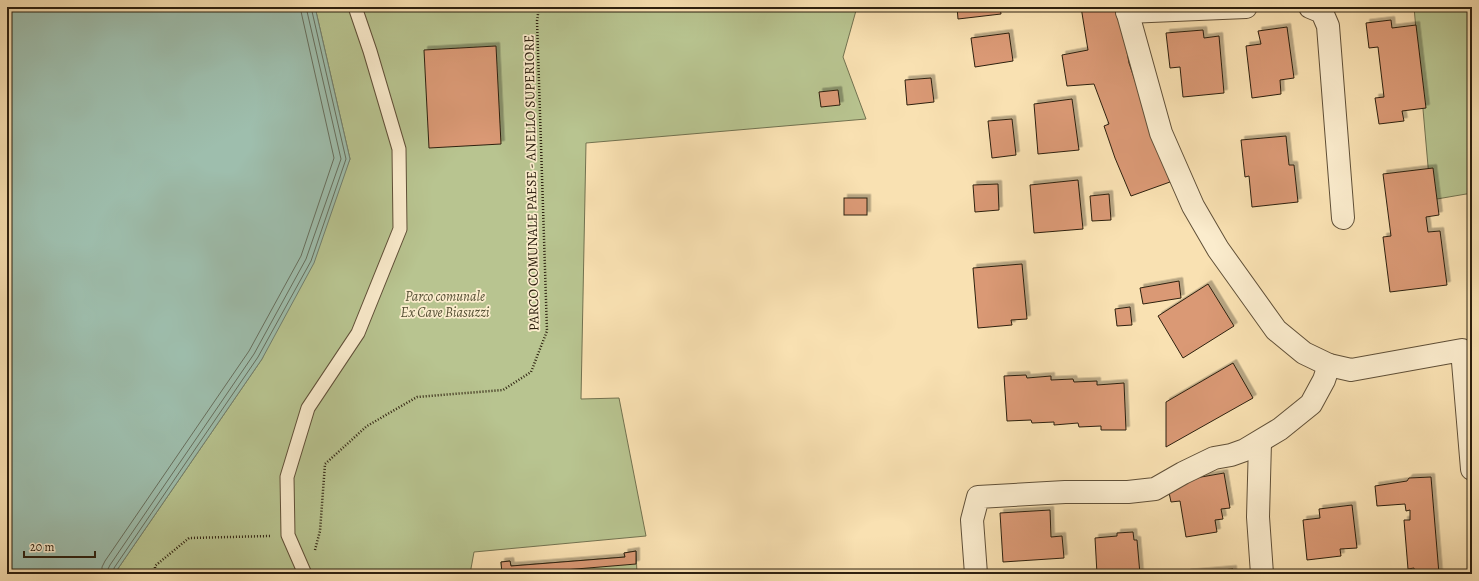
<svg xmlns="http://www.w3.org/2000/svg" width="1479" height="581" font-family="Alegreya,serif">
<style>
.green{fill:#b8c490;stroke:#727250}
.water{fill:#9ebead;stroke:#717f6e}
.lines{fill:none;stroke-linecap:round;stroke-linejoin:round}
.shore{stroke:#666f5e;stroke-width:1}
.building{fill:#da9974;stroke:#2d200f;filter:url(#shadow)}
.lane-casing{stroke:#605038;stroke-width:15}
.street-casing{stroke:#605038;stroke-width:24}
.path{stroke:#2d200f;stroke-width:2.5;stroke-dasharray:1 2;stroke-linecap:butt}
.lane{stroke:#fbeccd;stroke-width:13}
.street{stroke:#fbeccd;stroke-width:22}
.labels{text-anchor:middle;stroke-width:3.5;stroke-linejoin:round;paint-order:stroke}
.street-label{font-size:14px;fill:#2d200f;stroke:#fbeccd}
.park-label{font-size:14px;font-style:italic;fill:#575136;stroke:#fbeccd}
</style>
<defs>
<filter id="shadow"><feDropShadow dx="3.5" dy="-3.5" stdDeviation="0" flood-color="#0004"/></filter>
</defs>
<rect width="100%" height="100%" fill="#f9e1b2"/>
<filter id="stains"><feTurbulence type="fractalNoise" baseFrequency=".005" numOctaves="4"/><feColorMatrix values="0 0 0 0 .2 0 0 0 0 .09 0 0 0 0 .02 0 0 0 .5 -.17"/></filter>
<radialGradient id="worn" r=".72"><stop offset=".6" stop-color="#630" stop-opacity="0"/><stop offset="1" stop-color="#630" stop-opacity=".3"/></radialGradient>
<g class="green">
<polygon points="315,7 857,7 843,57 866,119 586,143 581,399 619,398 646,536 474,552 470,574 118,574 117,570 262,359 350,159"/>
<polygon points="1414,7 1472,7 1472,193 1431,200"/>
<polygon points="636,551 637,574 502,574 501,562 510,561 511,566 625,557 624,553"/>
</g>
<polygon class="water" points="7,7 315,7 350,159 314,263 262,359 117,570 118,574 7,574"/>
<g class="lines">
<g class="shore">
<polyline points="102,574 102,567 105,561 249,351 301,256 334,158 300,7"/>
<polyline points="108,574 108,569 110,565 254,354 306,259 341,159 306,7"/>
<polyline points="114,574 114,568 258,357 311,261 346,159 311,7"/>
</g>
</g>
<g class="building">
<polygon points="957,7 1000,7 1001,14 958,19"/>
<polygon points="1081,7 1119,7 1129,63 1170,182 1131,196 1115,158 1104,126 1109,124 1094,84 1067,86 1062,55 1088,50"/>
<polygon points="1391,20 1392,28 1416,25 1426,108 1402,111 1404,121 1379,124 1375,98 1384,97 1378,47 1369,48 1366,23"/>
<polygon points="1287,27 1294,78 1280,80 1281,94 1252,98 1246,46 1261,44 1258,31"/>
<polygon points="1203,30 1204,38 1219,36 1224,93 1183,97 1180,67 1170,68 1166,33"/>
<polygon points="1009,33 1013,61 975,67 971,38"/>
<polygon points="496,46 501,144 429,148 424,50"/>
<polygon points="931,78 934,102 907,105 905,80"/>
<polygon points="838,90 840,105 821,107 819,92"/>
<polygon points="1072,99 1079,150 1038,154 1034,104"/>
<polygon points="1012,119 1016,155 992,158 988,121"/>
<polygon points="1286,136 1289,165 1294,165 1298,202 1252,207 1249,176 1245,177 1241,140"/>
<polygon points="1433,168 1439,215 1426,217 1428,232 1440,231 1447,285 1390,292 1383,237 1391,236 1383,174"/>
<polygon points="1078,180 1083,229 1034,233 1030,185"/>
<polygon points="998,184 999,210 975,212 973,185"/>
<polygon points="1109,194 1111,220 1092,221 1090,196"/>
<rect x="844" y="198" width="23" height="17"/>
<polygon points="1022,264 1027,319 1011,320 1012,325 978,328 973,268"/>
<polygon points="1179,281 1181,298 1143,304 1140,288"/>
<polygon points="1208,284 1234,326 1183,358 1158,316"/>
<polygon points="1130,307 1132,325 1117,326 1115,309"/>
<polygon points="1233,363 1253,398 1166,447 1166,402"/>
<polygon points="1026,375 1027,378 1051,376 1051,380 1073,379 1074,382 1097,381 1097,385 1124,383 1126,430 1101,430 1101,426 1079,427 1078,423 1054,425 1054,422 1032,423 1031,420 1007,421 1004,376"/>
<polygon points="1224,473 1230,508 1221,509 1223,519 1215,520 1217,532 1186,537 1180,501 1171,502 1167,483"/>
<polygon points="1431,477 1439,574 1415,574 1414,568 1408,569 1404,520 1410,520 1410,510 1406,511 1405,504 1377,506 1375,486 1407,481 1409,478"/>
<polygon points="1352,505 1357,548 1340,549 1341,556 1307,560 1303,520 1320,518 1319,509"/>
<polygon points="1050,510 1051,537 1062,536 1064,558 1003,562 1000,513"/>
<polygon points="1133,532 1134,540 1137,540 1140,574 1097,574 1095,538 1117,536 1117,533"/>
<polygon points="636,551 636,564 516,574 502,574 501,562 510,561 511,566 625,557 624,553"/>
<polygon points="1233,569 1233,574 1187,574 1187,573"/>
</g>
<g class="lines">
<g class="lane-casing">
<polyline id="lane" points="305,574 288,535 287,477 308,408 358,333 400,229 399,149 370,51 355,7"/>
</g>
<g class="street-casing">
<g id="street">
<polyline points="1126,7 1161,133 1193,206 1218,249 1276,330 1304,353 1329,365 1351,370 1462,350 1472,469"/>
<polyline points="1310,7 1322,12 1328,26 1343,218"/>
<polyline points="1127,12 1246,7"/>
<polyline points="1260,442 1258,517 1262,574"/>
<polyline points="976,574 972,520 978,497 1065,492 1128,492 1155,489 1183,473 1214,458 1231,455 1245,450 1280,429 1311,404 1324,380 1329,365"/>
</g>
</g>
<g class="path">
<polyline points="315,550 320,531 325,464 367,426 417,397 503,390 531,372 547,331 537,21 539,7"/>
<polyline points="155,574 155,566 189,538 270,536"/>
</g>
<use href="#lane" class="lane"/>
<use href="#street" class="street"/>
</g>
<g class="labels">
<g class="street-label">
<text transform="translate(531 183) rotate(-91)" y="5">PARCO COMUNALE PAESE - ANELLO SUPERIORE</text>
</g>
<g class="park-label">
<text x="445" y="301">Parco comunale<tspan x="445" dy="16">Ex Cave Biasuzzi</tspan></text>
</g>
</g>
<rect width="1479" height="581" fill="none" stroke="#f9e1b2" stroke-width="24"/>
<rect x="8" y="8" width="1463" height="565" fill="none" stroke="#2d200f" stroke-width="2"/>
<rect x="12" y="12" width="1455" height="557" fill="none" stroke="#2d200f"/>
<path d="M24 551v6h71v-6" fill="none" stroke="#2d200f" stroke-width="2"/>
<text x="30" y="551" font-size="12" fill="#2d200f" stroke="#fbeccd" stroke-width="3" paint-order="stroke">20 m</text>
<rect width="100%" height="100%" filter="url(#stains)"/>
<rect width="100%" height="100%" fill="url(#worn)"/>
</svg>
